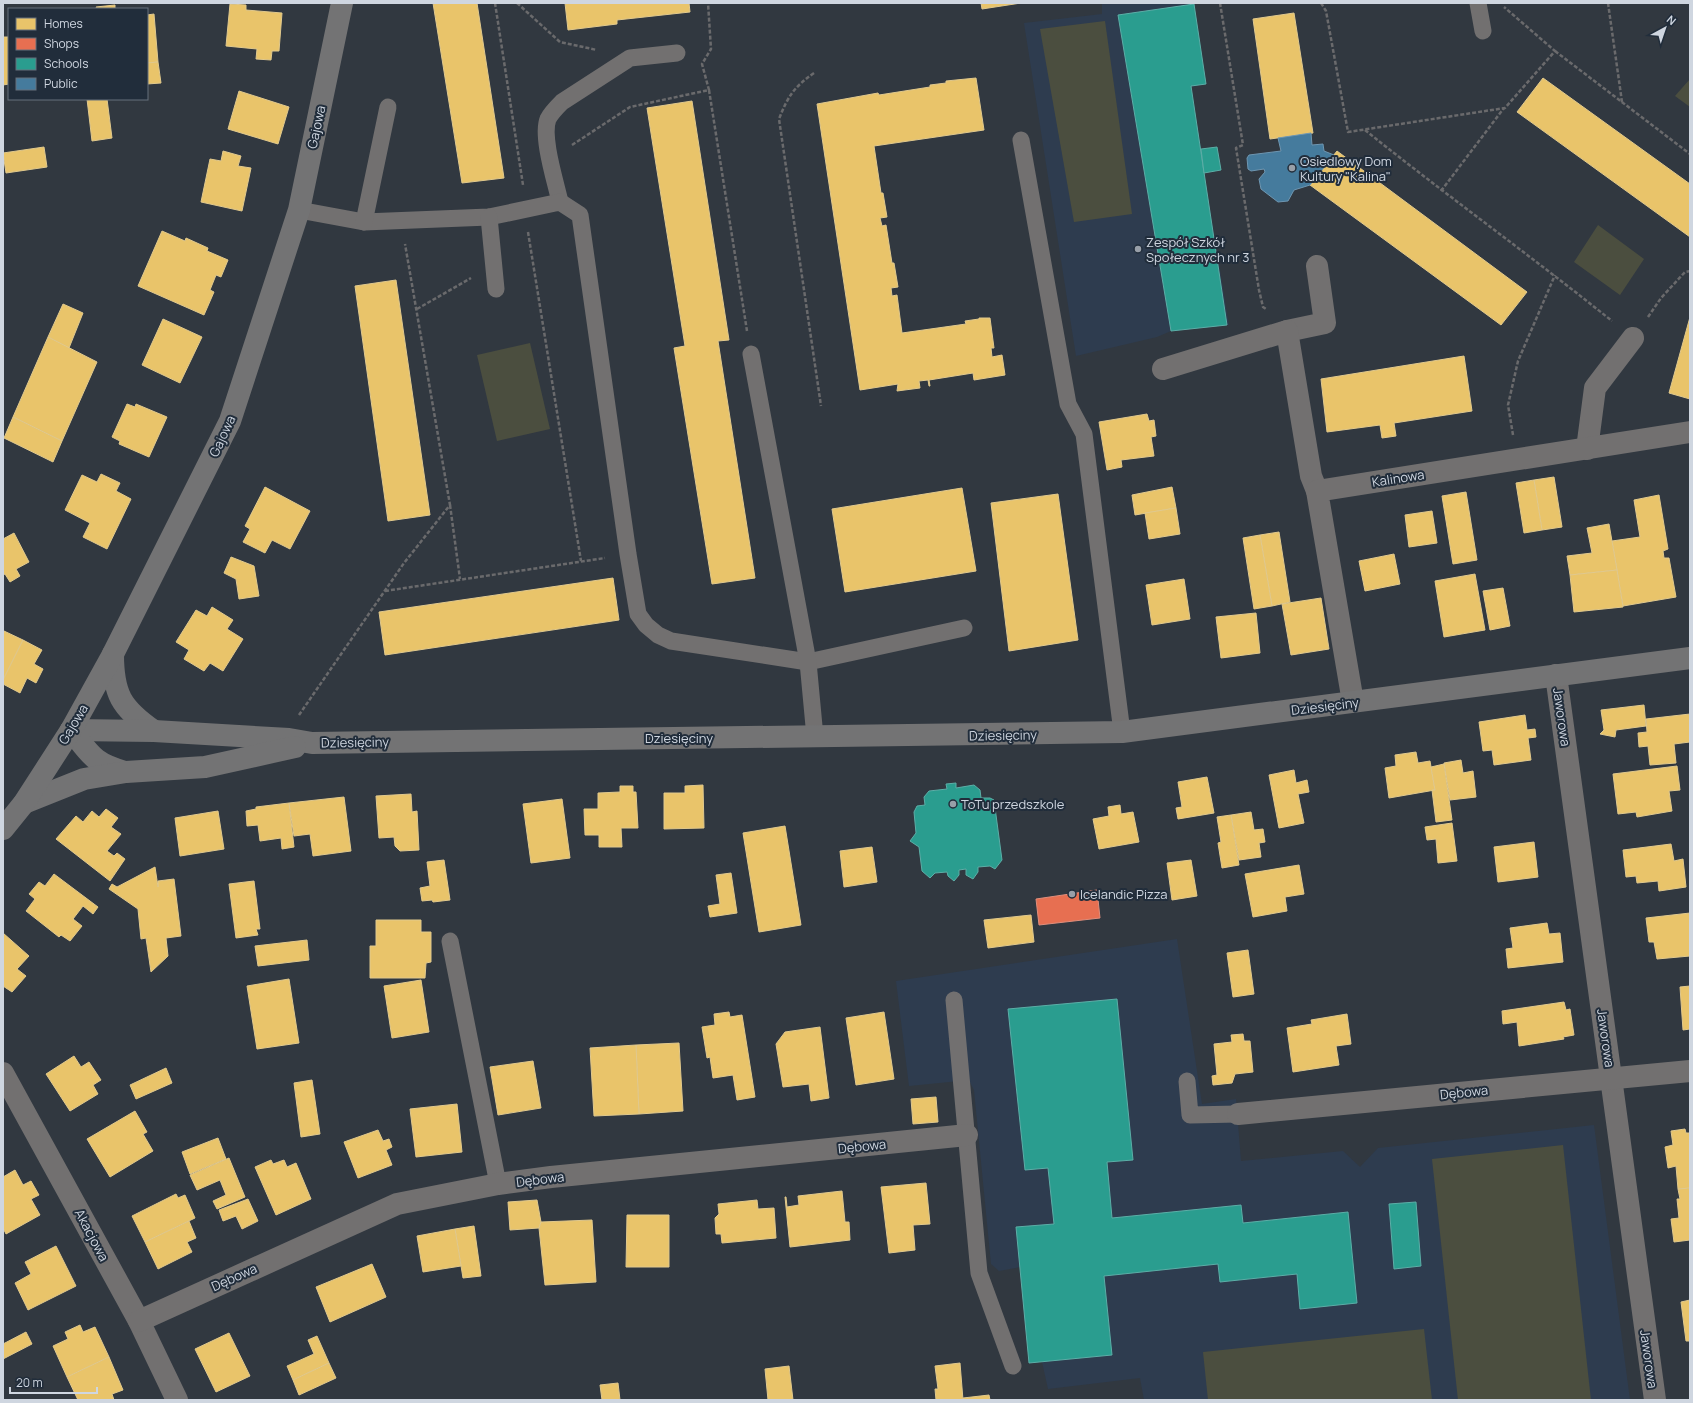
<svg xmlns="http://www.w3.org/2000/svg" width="1693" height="1403" font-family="Manrope,sans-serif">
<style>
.built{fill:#2e3c4f}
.green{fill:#4b4e3f}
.homes{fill:#e9c46a;stroke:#e1c98d}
.shops{fill:#e76f51;stroke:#e08e7c}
.schools{fill:#2a9d8f;stroke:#5caea7}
.public{fill:#457b9d;stroke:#6e96b1}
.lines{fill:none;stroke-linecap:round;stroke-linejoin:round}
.path{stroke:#6a6a6c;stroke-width:2.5;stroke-dasharray:4 2;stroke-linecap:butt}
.lane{stroke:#727070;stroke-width:17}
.street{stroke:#727070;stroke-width:22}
.secondary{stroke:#737374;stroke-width:22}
.poi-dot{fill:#989fa8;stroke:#212d3b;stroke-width:1.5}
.labels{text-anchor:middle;stroke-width:4;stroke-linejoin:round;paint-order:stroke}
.street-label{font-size:13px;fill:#cfd6e0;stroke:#212d3b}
.poi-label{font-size:13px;fill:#cfd6e0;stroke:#212d3b;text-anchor:start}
</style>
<rect width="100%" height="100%" fill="#313840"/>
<g class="built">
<polygon points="1102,3 1194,3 1206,84 1191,87 1201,149 1217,147 1221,170 1204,173 1229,325 1171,331 1157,337 1076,356 1024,23 1102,14"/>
<polygon points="1177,939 1202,1104 1236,1099 1241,1161 1343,1151 1360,1167 1378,1148 1594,1125 1630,1400 1144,1400 1140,1378 1048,1389 1042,1362 1029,1363 1020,1267 999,1271 991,1264 974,1090 969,1080 909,1086 896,981"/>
</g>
<g class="green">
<polygon points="1105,21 1132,214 1074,222 1040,29"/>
<polygon points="1690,79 1690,107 1675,96"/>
<polygon points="1598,225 1644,259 1620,295 1574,262"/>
<polygon points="530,343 550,429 497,441 477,355"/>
<polygon points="1563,1145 1591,1400 1458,1400 1432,1159"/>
<polygon points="1424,1329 1432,1400 1208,1400 1203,1352"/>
</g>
<g class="homes">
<polygon points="433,3 477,3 504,178 462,183"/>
<polygon points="565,3 689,3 690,12 617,20 617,24 568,30"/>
<polygon points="981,3 1021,3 982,9"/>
<polygon points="230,4 246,5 246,10 282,13 279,51 272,51 271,60 256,59 257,49 226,46"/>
<polygon points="115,5 115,9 97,9 96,7"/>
<polygon points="1294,13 1313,133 1270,139 1253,19"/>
<polygon points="154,14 158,62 147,63 147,15"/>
<polygon points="3,37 9,37 9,84 3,85"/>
<polygon points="158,62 161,83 147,84 147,63"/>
<polygon points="976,78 984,130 874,146 881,193 883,193 887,217 880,218 882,226 886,225 892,263 894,263 898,287 891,288 892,296 897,295 902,333 966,324 965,321 979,319 979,318 990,318 994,348 991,348 992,357 1002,355 1005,375 974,380 973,373 929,380 930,386 929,386 928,380 919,381 920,388 897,391 898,384 860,390 817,104 878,93 879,95 930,87 930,85 946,83 946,81"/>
<polygon points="1543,78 1690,184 1690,237 1517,112"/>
<polygon points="239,91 289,107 278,144 228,129"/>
<polygon points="87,99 107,99 112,138 92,141"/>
<polygon points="692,101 729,340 718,341 755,578 712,584 674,348 685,346 647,108"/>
<polygon points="44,147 47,167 6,173 3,153"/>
<polygon points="223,151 241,156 238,166 251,168 242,211 201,202 210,159 221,161"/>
<polygon points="1337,151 1527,292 1501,325 1310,185"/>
<polygon points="162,231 185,241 186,238 208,248 207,251 228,260 221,277 216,275 210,290 214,292 204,315 138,286"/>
<polygon points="396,280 430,515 388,521 355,286"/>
<polygon points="63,304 83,313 69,348 48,337"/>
<polygon points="1690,317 1690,399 1669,393"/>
<polygon points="163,319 202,337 180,383 142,365"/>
<polygon points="48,337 97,362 62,441 13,417"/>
<polygon points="1464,356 1472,411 1394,423 1396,436 1382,438 1380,425 1327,432 1321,379"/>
<polygon points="127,404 135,407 136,404 167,417 149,457 119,444 120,441 112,437"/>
<polygon points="1147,414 1149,421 1154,420 1156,436 1151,437 1154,456 1121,460 1122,467 1107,470 1099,422"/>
<polygon points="13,417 62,441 53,462 4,438"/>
<polygon points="101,474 120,483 116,491 131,499 107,549 83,537 90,523 65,510 82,475 97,482"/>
<polygon points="1554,477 1562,527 1542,530 1534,480"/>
<polygon points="1534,480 1542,530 1524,533 1516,483"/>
<polygon points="265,487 310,511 290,549 272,540 265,553 243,542 250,529 245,526"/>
<polygon points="1172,487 1176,508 1135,515 1132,495"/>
<polygon points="962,488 976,571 845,592 832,509"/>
<polygon points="1466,492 1477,560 1453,564 1442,496"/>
<polygon points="1058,494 1078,640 1009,651 991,503"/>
<polygon points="1659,495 1668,549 1663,551 1664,558 1669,558 1676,597 1623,606 1612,541 1640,537 1634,500"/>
<polygon points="1176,508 1180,534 1149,539 1145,513"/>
<polygon points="1432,511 1437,543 1409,547 1405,515"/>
<polygon points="1609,524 1617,570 1570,575 1567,556 1592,553 1587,528"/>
<polygon points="1279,532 1290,602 1272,606 1260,535"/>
<polygon points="14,533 29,562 16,569 20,576 10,582 5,574 3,575 3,539"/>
<polygon points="1260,535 1272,606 1254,609 1243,538"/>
<polygon points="1394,554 1400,584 1365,591 1359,561"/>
<polygon points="231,557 254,566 259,596 239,599 236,579 224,573"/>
<polygon points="1617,570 1623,607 1574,612 1570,575"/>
<polygon points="1475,574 1485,630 1444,637 1435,581"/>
<polygon points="613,578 619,620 385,655 379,612"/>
<polygon points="1184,579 1190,619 1152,625 1146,585"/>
<polygon points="1503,588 1510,626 1490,630 1483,591"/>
<polygon points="1321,598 1329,649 1291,655 1282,604"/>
<polygon points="212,607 233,620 227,629 243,639 223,671 210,663 204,671 184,659 189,650 176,642 196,610 207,616"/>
<polygon points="1256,613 1260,653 1221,658 1216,617"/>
<polygon points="4,631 23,640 3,680 3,634"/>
<polygon points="23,640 42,650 34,664 43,669 36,683 27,678 20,693 3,684 3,680"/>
<polygon points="1644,705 1646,726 1616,730 1615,737 1600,734 1604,730 1601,710"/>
<polygon points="1690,714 1690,742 1674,744 1676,763 1650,765 1648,746 1639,747 1638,733 1647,732 1646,719"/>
<polygon points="1525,715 1527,730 1535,729 1536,737 1528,738 1531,760 1494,765 1492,750 1483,751 1479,722"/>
<polygon points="1416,752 1418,763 1430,761 1435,790 1389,798 1385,768 1396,766 1395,755"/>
<polygon points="1461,760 1463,773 1473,771 1476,797 1450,800 1444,763"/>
<polygon points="1444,764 1452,820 1436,822 1432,790 1435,790 1431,767"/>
<polygon points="1677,766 1680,790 1669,791 1672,811 1637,817 1636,812 1618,814 1613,774"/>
<polygon points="1294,770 1296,783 1307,780 1309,792 1298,794 1304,823 1279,828 1269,775"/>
<polygon points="1207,777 1214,813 1178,819 1176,808 1182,807 1178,782"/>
<polygon points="703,785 704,828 664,829 664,793 685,793 685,786"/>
<polygon points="620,786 633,786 633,792 636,792 638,828 621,828 622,847 599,847 599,835 585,835 584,809 598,809 598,793 620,792"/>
<polygon points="411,794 412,812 417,811 419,850 400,851 395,846 394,837 379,838 376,796"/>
<polygon points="344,797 351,851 313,856 310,834 294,836 289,803"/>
<polygon points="562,799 570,858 531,863 523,804"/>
<polygon points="289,803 294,847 282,849 281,838 260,841 258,825 247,826 246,811 256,809 256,807"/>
<polygon points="1120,805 1121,814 1133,812 1139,842 1099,849 1093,819 1109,816 1108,807"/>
<polygon points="106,809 118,818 111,827 121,834 107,851 114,856 117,853 125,859 110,881 56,839 76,816 83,822 92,811 99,817"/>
<polygon points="218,811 224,849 180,856 175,818"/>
<polygon points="1251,812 1254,830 1263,829 1265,842 1259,843 1261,857 1239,860 1231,815"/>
<polygon points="1231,815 1239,865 1222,868 1218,843 1221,842 1217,817"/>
<polygon points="1452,823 1457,861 1438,863 1436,839 1427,840 1425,827"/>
<polygon points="785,826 801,925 759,932 743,833"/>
<polygon points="1534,842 1538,877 1498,882 1494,847"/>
<polygon points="1671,844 1674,861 1683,859 1686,887 1659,891 1658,881 1637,883 1636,876 1626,877 1623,850"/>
<polygon points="872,847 877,882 844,887 840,851"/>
<polygon points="444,860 450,900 433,902 432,900 422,901 420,888 430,886 427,862"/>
<polygon points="1191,860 1197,896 1172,900 1167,863"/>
<polygon points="1299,865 1304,894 1285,897 1287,911 1253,917 1245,874"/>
<polygon points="155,867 158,887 158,881 174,879 181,936 166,938 168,956 151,972 146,938 141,939 138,909 109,889 112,884 117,887"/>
<polygon points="731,873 737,913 710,917 708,906 720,904 716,875"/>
<polygon points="54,874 98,907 93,914 83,906 73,919 82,926 70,941 61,935 59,937 26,911 35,899 29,894 39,882 45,886"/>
<polygon points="254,881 260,929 256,929 258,935 236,938 229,884"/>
<polygon points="1690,913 1690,956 1657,959 1654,942 1649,942 1646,918"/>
<polygon points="1031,915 1034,942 988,948 984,920"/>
<polygon points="376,920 421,920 421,932 431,932 431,962 426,963 425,978 370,978 370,946 376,946"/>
<polygon points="1547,923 1549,934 1560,933 1563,962 1508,968 1506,949 1513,948 1510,928"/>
<polygon points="3,933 29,956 17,969 26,976 12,992 3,986"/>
<polygon points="307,940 309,960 258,966 255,946"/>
<polygon points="1248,950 1254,994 1233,997 1227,953"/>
<polygon points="289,979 299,1043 257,1049 247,986"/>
<polygon points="421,980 429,1032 392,1038 384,986"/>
<polygon points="1690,986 1690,1029 1683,1030 1680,987"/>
<polygon points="1564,1002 1566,1010 1570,1009 1574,1035 1563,1037 1564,1039 1519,1046 1517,1022 1503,1024 1502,1011"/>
<polygon points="729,1012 730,1017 742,1015 755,1097 737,1100 733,1075 713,1078 710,1057 707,1058 702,1027 715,1025 714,1014"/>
<polygon points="884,1012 894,1079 856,1085 846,1018"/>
<polygon points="1347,1014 1351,1044 1336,1046 1339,1065 1293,1072 1287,1028 1312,1024 1311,1020"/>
<polygon points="820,1027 829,1098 811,1101 809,1084 783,1087 776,1044 785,1032"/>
<polygon points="1243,1034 1244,1041 1250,1041 1253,1072 1235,1074 1232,1083 1213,1085 1212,1076 1217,1075 1214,1044 1232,1042 1231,1035"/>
<polygon points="679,1043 683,1111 639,1114 636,1045"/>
<polygon points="636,1045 639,1114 594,1116 590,1048"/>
<polygon points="74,1056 81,1067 89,1062 101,1080 93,1085 98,1094 70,1111 46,1074"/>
<polygon points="533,1061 541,1108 498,1115 490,1067"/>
<polygon points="166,1068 172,1083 136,1099 130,1085"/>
<polygon points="312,1080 320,1134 301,1137 294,1083"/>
<polygon points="936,1097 938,1122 913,1124 911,1099"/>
<polygon points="457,1104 462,1152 416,1157 410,1109"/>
<polygon points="135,1111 147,1132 143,1134 153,1151 110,1177 87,1139"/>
<polygon points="1685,1129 1686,1133 1690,1133 1690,1188 1678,1189 1676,1166 1668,1168 1665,1147 1673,1145 1671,1131"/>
<polygon points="378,1130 383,1141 389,1139 392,1147 386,1150 392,1165 358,1178 344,1142"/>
<polygon points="218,1138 226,1159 190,1174 182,1152"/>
<polygon points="229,1158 245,1197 217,1209 213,1201 226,1195 220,1180 197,1190 190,1175"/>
<polygon points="271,1160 273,1164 284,1160 287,1167 296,1163 311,1199 276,1215 255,1167"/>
<polygon points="15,1170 23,1185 31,1181 39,1195 31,1199 40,1215 6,1234 3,1228 3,1177"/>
<polygon points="926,1183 930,1224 913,1225 915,1250 889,1253 881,1187"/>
<polygon points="1690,1188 1690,1240 1674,1242 1671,1219 1679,1218 1677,1199 1680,1199 1678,1189"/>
<polygon points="842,1191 845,1222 849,1222 850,1240 790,1247 785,1197 786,1197 787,1207 799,1205 798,1196"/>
<polygon points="176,1194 178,1198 185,1195 195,1218 145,1242 132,1216"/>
<polygon points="248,1199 258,1221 242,1229 236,1216 223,1221 219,1210"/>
<polygon points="537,1200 541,1222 539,1228 510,1230 508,1202"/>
<polygon points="757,1200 758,1209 774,1208 776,1238 722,1243 721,1234 716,1234 715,1218 719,1214 718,1204"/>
<polygon points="627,1215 669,1215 669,1267 626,1267"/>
<polygon points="592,1220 596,1282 545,1285 539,1228 541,1222"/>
<polygon points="189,1221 196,1238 187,1242 192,1252 158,1269 145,1242"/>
<polygon points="474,1226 481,1276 463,1278 455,1229"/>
<polygon points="455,1229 461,1266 423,1272 417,1236"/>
<polygon points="56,1246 76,1286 28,1310 15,1283 31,1274 25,1262"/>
<polygon points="372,1264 386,1297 330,1322 316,1287"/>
<polygon points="1690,1300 1690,1341 1686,1341 1681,1302"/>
<polygon points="80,1325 83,1332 95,1327 109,1357 67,1377 53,1346 68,1339 65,1332"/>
<polygon points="26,1332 32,1344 3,1359 3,1344"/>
<polygon points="229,1333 250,1376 216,1392 195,1349"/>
<polygon points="317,1336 329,1363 293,1380 287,1366 314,1354 308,1340"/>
<polygon points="109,1357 123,1390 112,1394 114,1400 78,1400 67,1377"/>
<polygon points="329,1363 336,1378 299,1395 293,1380"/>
<polygon points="960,1363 963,1400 936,1400 935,1389 938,1389 935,1366"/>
<polygon points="789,1366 793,1400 768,1400 765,1369"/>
<polygon points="618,1383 620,1400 602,1400 600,1385"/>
<polygon points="989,1395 990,1400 963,1400 963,1398"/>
</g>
<polygon class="shops" points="1097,890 1100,918 1039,925 1036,899"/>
<g class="schools">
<polygon points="1194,4 1206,84 1191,86 1227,325 1171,331 1118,15"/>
<polygon points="1217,147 1221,170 1204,173 1201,149"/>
<polygon points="956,783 956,788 974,785 980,790 981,798 990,798 994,800 1002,860 995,869 990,866 978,867 978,872 973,879 966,875 966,869 959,870 959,875 954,881 948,876 947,872 935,873 930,878 922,871 919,847 910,841 916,833 914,812 917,806 925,805 924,797 929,791 947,789 946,784"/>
<polygon points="1117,999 1133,1160 1107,1162 1112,1218 1241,1205 1243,1223 1348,1212 1357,1303 1300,1309 1297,1274 1220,1282 1218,1264 1104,1276 1112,1355 1029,1363 1016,1227 1054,1224 1048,1168 1025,1170 1008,1009"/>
<polygon points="1416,1202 1421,1266 1394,1269 1389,1204"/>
</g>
<polygon class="public" points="1311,133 1312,145 1323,144 1324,151 1334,155 1310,185 1294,190 1288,201 1278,202 1261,189 1259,179 1265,172 1264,169 1251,171 1248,169 1247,158 1249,155 1281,151 1278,138"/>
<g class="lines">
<g class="path">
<polyline points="495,3 523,185"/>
<polyline points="517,3 560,42 597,50"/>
<polyline points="1220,3 1243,145 1236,148 1259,290 1263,307 1266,309"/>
<polyline points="1321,3 1326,11 1348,132 1505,108 1555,51 1504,7"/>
<polyline points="1608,3 1622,102"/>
<polyline points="1555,51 1690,154"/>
<path d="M 814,73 C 794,87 788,96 779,119 L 821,406"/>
<polyline points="709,90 747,331"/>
<path d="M 1365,130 C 1446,195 1531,256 1612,321"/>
<polyline points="572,145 630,107 709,90 702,64 711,49 708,3"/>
<polyline points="1441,191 1504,108"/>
<polyline points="528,232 581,561"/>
<polyline points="417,309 471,278"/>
<polyline points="1648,317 1661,298 1685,272 1690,271"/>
<polyline points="1513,435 1508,405 1518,361 1555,275"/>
<polyline points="450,505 460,579"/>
<polyline points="385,591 605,558"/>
<polyline points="299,715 404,563 450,505 405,244"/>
</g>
<g class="lane">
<polyline points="1478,3 1483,31"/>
<polyline points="1021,140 1068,404 1084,434 1122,732"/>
<path d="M 560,202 C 556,183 541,137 548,119 C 551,113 557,107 562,102 L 630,58 L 677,53"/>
<polyline points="299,210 364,222 489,217 560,202 580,215 628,554 638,614 646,625 658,635 671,641 808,662 964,628"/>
<polyline points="489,217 496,289"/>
<polyline points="364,222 388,107"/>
<polyline points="751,354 808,662 815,737"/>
<polyline points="450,941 498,1184"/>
<polyline points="954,1000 979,1273 1013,1366"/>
<polyline points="1187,1081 1190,1115 1238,1114"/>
</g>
<g class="street">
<polyline points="1287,331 1325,323 1317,266"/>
<polyline points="1163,369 1287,331 1311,476 1317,491"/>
<polyline points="1587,449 1595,388 1633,338"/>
<polyline points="1556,675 1655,1400"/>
<polyline points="1353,702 1317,491 1690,432"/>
<polyline points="3,1073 139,1321 177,1400"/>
<polyline points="1238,1114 1690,1071"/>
<polyline points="139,1321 397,1204 498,1184 551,1177 967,1135"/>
</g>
<g class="secondary">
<path d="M 113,654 C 113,694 121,708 154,731"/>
<polyline points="71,730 154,731 289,739 312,743 1122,732 1690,658"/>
<path d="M 71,730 C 91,755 93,763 125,772"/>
<polyline points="24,803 84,779 126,772 205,767 295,747"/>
<polyline points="3,829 24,803 71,730 113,654 230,421 299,210 342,3"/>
</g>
</g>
<g class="poi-dot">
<circle cx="1292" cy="168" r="4"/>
<circle cx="1138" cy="249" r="4"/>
<circle cx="953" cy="804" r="4"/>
<circle cx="1072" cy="894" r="4"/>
</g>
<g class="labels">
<g class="street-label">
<text transform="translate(316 127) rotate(-78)" y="5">Gajowa</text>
<text transform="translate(222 436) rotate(-65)" y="5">Gajowa</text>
<text transform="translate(1398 478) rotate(-9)" y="5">Kalinowa</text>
<text transform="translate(1325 706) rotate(-7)" y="5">Dziesięciny</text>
<text transform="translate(1562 717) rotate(82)" y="5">Jaworowa</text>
<text transform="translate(73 724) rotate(-59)" y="5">Gajowa</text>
<text transform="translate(1003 735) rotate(-1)" y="5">Dziesięciny</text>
<text x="679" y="743">Dziesięciny</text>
<text transform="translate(355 742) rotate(-1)" y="5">Dziesięciny</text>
<text transform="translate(1606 1038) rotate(82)" y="5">Jaworowa</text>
<text transform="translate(1464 1092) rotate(-6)" y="5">Dębowa</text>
<text transform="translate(862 1146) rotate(-6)" y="5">Dębowa</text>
<text transform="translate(540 1179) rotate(-7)" y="5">Dębowa</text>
<text transform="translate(92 1235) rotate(62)" y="5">Akacjowa</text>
<text transform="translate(234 1277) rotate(-24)" y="5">Dębowa</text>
<text transform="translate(1649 1359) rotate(82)" y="5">Jaworowa</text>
</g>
<g class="poi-label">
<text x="1300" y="166">Osiedlowy Dom<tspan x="1300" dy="15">Kultury "Kalina"</tspan></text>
<text x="1146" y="247">Zespół Szkół<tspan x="1146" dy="15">Społecznych nr 3</tspan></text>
<text x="961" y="809">ToTu przedszkole</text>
<text x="1080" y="899">Icelandic Pizza</text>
</g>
</g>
<rect width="1693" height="1403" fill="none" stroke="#cfd6e0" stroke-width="8"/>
<rect x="8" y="8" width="140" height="92" fill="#212d3b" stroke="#67717d"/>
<rect x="16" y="18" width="20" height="12" fill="#e9c46a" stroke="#67717d"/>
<text x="44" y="28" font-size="12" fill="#cfd6e0">Homes</text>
<rect x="16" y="38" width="20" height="12" fill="#e76f51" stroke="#67717d"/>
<text x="44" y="48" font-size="12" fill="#cfd6e0">Shops</text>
<rect x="16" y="58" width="20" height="12" fill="#2a9d8f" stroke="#67717d"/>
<text x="44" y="68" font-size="12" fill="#cfd6e0">Schools</text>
<rect x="16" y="78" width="20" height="12" fill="#457b9d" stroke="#67717d"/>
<text x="44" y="88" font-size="12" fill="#cfd6e0">Public</text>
<g transform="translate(1665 28) rotate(40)" stroke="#212d3b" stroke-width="3" paint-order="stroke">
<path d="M0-3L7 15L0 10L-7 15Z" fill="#cfd6e0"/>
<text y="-6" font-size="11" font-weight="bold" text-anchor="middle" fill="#cfd6e0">N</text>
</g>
<path d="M10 1387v6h87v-6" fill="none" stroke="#cfd6e0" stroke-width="2"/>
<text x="16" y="1387" font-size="12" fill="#cfd6e0" stroke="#212d3b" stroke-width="3" paint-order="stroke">20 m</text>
</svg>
